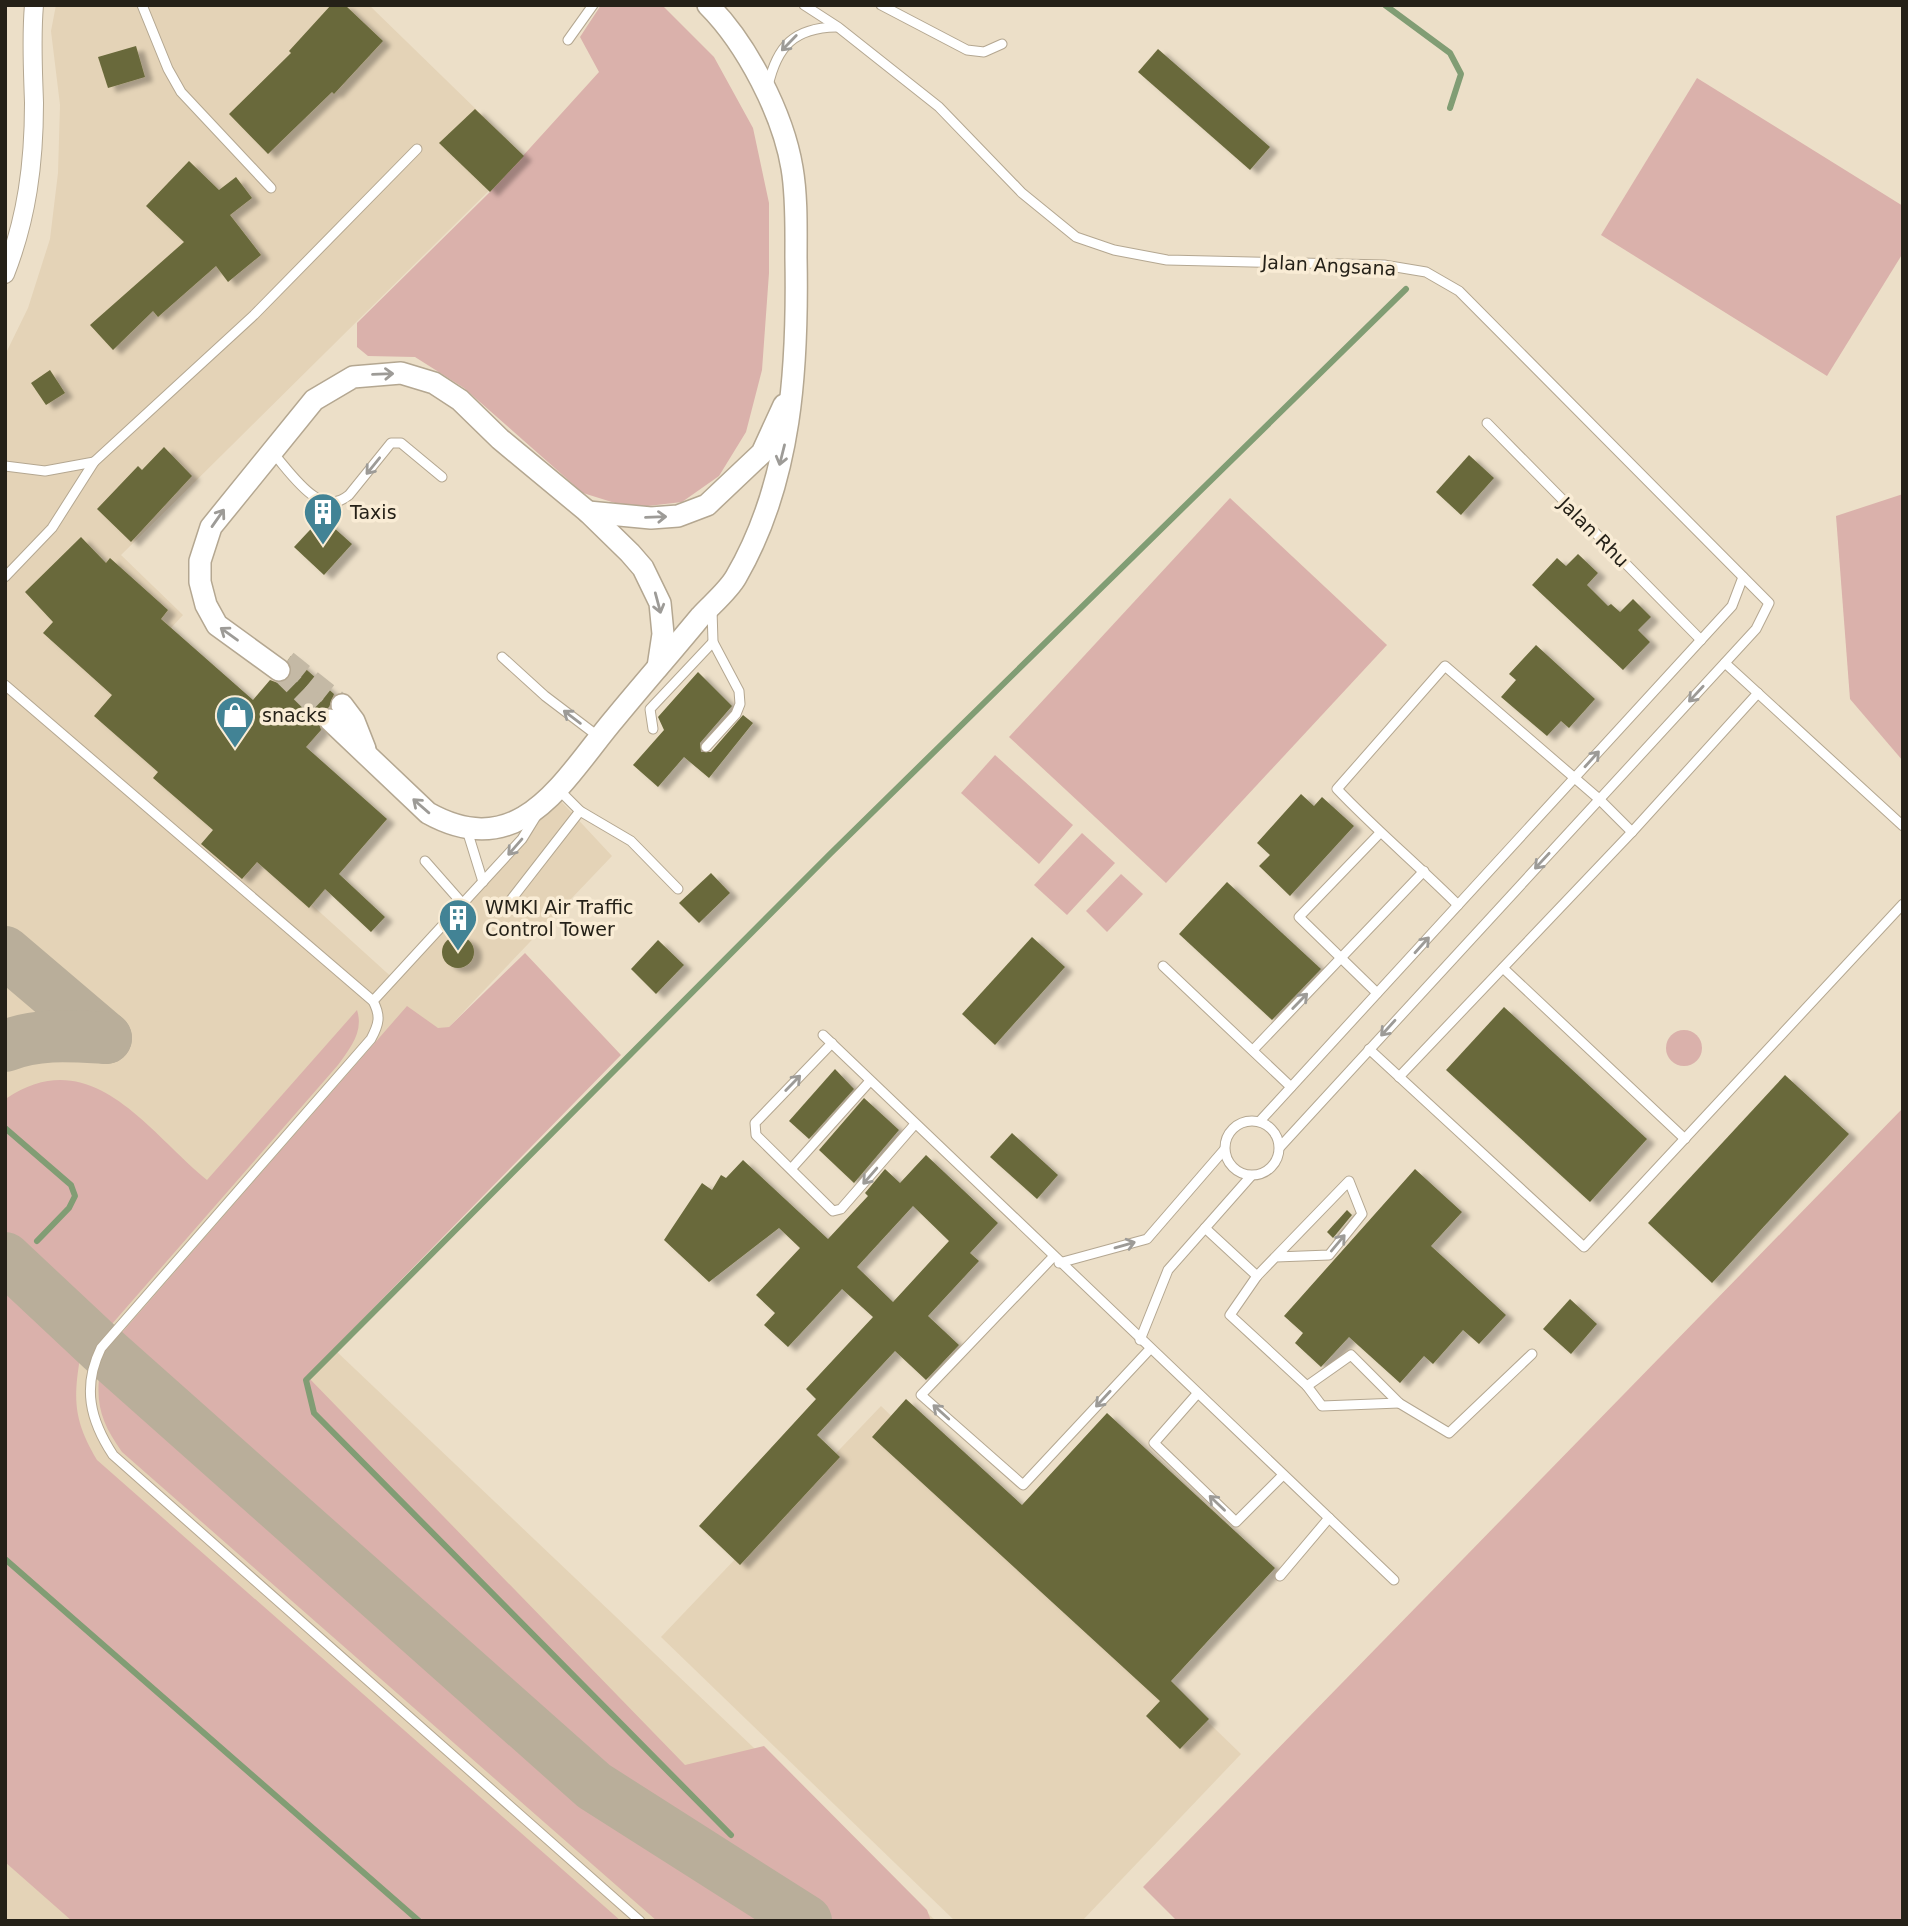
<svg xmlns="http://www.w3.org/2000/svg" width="1908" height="1926" font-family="'DejaVu Sans',sans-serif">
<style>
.built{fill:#e4d3b7}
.green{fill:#dab1ab}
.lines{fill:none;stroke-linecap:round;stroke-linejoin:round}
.stream{stroke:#819d74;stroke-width:6}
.taxiway{stroke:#b9ae9a;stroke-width:52}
.building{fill:#69693a;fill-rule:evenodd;filter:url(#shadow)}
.tertiary-tunnel{stroke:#c4b9a5;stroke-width:21;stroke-dasharray:21 10;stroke-linecap:butt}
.service-casing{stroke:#b4a791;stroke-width:11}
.minor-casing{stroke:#b4a791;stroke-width:20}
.tertiary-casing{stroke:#b4a791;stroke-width:24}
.service{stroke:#fff;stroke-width:9}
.minor{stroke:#fff;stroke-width:18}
.tertiary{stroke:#fff;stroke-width:21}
.oneway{stroke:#9d9b97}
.labels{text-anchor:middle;stroke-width:7;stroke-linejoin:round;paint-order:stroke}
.street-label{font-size:19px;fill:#252118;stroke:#f9ecd5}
.poi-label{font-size:19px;fill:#252118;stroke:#f9ecd5;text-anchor:start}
</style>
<defs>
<filter id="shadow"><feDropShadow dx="8" dy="4.5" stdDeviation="2" flood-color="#0004"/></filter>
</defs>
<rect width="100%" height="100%" fill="#ecdfc8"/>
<g class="built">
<polygon points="56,5 369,5 524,156 121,555 183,615 171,628 253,700 291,656 344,703 306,748 387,819 312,905 397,982 558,798 612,856 449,1027 438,1029 307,1376 335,1350 936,1921 5,1921 5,355 28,308 50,239 58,173 60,105 51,31"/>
<polygon points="881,1406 1241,1754 1082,1921 955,1921 661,1637"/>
</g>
<g class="green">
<polygon points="601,5 662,5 714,57 753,128 769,203 769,273 762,370 746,432 719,476 682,502 631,508 583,493 464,388 415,357 368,356 357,347 357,323 490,192 599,72 580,37"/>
<polygon points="1697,78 1903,206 1903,253 1827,376 1601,235"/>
<polygon points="1903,494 1903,761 1850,699 1836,516"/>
<polygon points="1230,498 1387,645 1166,883 1009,737"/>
<polygon points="995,755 1073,825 1039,864 961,793"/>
<polygon points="1082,833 1115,863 1067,915 1034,885"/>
<polygon points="1121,874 1143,894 1107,932 1086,911"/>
<polygon points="525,953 621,1055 307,1376 685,1765 764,1746 927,1910 931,1921 823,1921 638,1806 592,1770 112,1344 407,1006 438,1028 449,1027"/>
<path d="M 357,1010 C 364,1032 350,1048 338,1065 L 105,1332 L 5,1242 L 7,1098 C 92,1042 147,1131 207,1180 Z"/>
<circle cx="1684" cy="1048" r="18"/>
<polygon points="1903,1108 1903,1921 1177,1921 1143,1887"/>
<path d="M 5,1292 L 80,1358 C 73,1401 74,1421 97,1460 L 621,1921 L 72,1921 L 5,1862 Z"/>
<path d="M 100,1370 L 575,1792 L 616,1823 L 774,1921 L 657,1921 L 122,1452 C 102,1424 95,1405 100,1370 Z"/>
</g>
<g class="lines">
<g class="stream">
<polyline points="1385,5 1450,53 1461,74 1450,108"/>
<polyline points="5,1128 71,1185 75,1196 69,1208 37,1241"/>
<polyline points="5,1559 419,1921"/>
<polyline points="731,1835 314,1413 306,1380 830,854 1406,289"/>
</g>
<g class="taxiway">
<polyline points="5,952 106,1038"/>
<path d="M 5,1046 C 38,1033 71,1036 106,1038"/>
<polyline points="5,1258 101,1348 594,1786 806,1921"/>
</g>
</g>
<g class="building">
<polygon points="331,5 345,5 383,41 334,94 332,92 268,154 229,114 291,53 289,51"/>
<polygon points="136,46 145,77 108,88 98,57"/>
<polygon points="1158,49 1270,147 1250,170 1138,72"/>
<polygon points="475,109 524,156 490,192 439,143"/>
<polygon points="189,161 219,190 236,177 252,198 230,215 261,255 228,282 216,266 158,317 153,311 113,350 90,325 184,242 146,206"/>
<polygon points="50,370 65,393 46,405 31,383"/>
<polygon points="164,447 192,476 131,542 97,509 138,466 142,470"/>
<polygon points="1469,455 1494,478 1461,515 1436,492"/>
<polygon points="322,517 352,544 324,575 294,547"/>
<polygon points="81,537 106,563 110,558 168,610 161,619 253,700 270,680 278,683 289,678 292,671 288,660 291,656 334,694 329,707 317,716 321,730 306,747 387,819 339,874 385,917 371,932 325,889 309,908 257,862 242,879 201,844 213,830 153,778 158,772 94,716 112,695 43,633 53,622 25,592"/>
<polygon points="1578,554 1598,573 1587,585 1608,606 1611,604 1620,612 1633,599 1651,617 1638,630 1650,642 1623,670 1532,585 1557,558 1566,566"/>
<polygon points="1536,645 1595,699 1569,728 1561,721 1547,736 1501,697 1516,680 1509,674"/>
<polygon points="698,672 732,706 700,743 701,752 711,752 743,715 753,723 709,778 684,757 658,787 633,765 664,730 658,717"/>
<polygon points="1301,794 1314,806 1322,797 1354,826 1290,896 1259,866 1270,855 1257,843"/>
<polygon points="711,873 730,893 699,923 679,903"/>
<polygon points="1227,882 1321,969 1272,1020 1179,934"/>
<circle cx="458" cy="952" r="16"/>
<polygon points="1032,937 1065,967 995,1045 962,1014"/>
<polygon points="658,940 684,965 656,994 631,969"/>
<polygon points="1504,1007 1647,1139 1590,1202 1446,1070"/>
<polygon points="835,1069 854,1089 809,1139 789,1121"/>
<polygon points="1785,1075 1849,1134 1712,1283 1648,1223"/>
<polygon points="864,1098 899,1130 854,1183 819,1150"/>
<polygon points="1012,1133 1058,1175 1037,1199 990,1157"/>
<path d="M 926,1155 L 998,1223 L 970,1253 L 979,1261 L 928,1316 L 959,1345 L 926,1380 L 895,1351 L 817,1435 L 840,1457 L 740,1565 L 699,1526 L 816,1399 L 806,1389 L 873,1317 L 842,1289 L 788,1347 L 764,1325 L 775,1313 L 756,1295 L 800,1248 L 779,1228 L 709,1282 L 664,1240 L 702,1183 L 712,1190 L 721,1175 L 726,1178 L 743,1160 L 828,1239 L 868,1196 L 865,1193 L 885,1169 L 900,1183 ZM 913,1206 L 949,1241 L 893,1302 L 857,1267 Z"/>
<polygon points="1415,1169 1462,1212 1431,1246 1506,1315 1479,1344 1463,1330 1433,1364 1424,1356 1400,1383 1349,1337 1321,1367 1295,1343 1303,1333 1284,1316"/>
<polygon points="1347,1210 1352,1215 1333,1238 1327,1232"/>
<polygon points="1570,1299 1597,1324 1571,1354 1543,1329"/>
<polygon points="906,1399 1022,1505 1107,1413 1275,1568 1171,1681 1209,1719 1180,1749 1146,1716 1160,1701 872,1437"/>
</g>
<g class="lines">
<g class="tertiary-tunnel">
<polyline points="287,661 342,705"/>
<polyline points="279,670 330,720"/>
</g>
<g class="service-casing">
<g id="service">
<polyline points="142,5 168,69 181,92 271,188"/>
<polyline points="804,5 838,27 939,107 1022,193 1076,237 1114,250 1167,260 1384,265 1426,272 1459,291 1769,603 1756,629 1280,1147"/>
<polyline points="881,5 967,50 984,52 1002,44"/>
<polyline points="568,40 593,5"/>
<path d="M 768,86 C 777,46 794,28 836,27"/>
<polyline points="1487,423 1701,640"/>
<path d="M 272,452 C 291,472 319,520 349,495 L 391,443 L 401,443 L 442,477"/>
<polyline points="5,466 45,471 94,462"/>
<polyline points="5,577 52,528 94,462 254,315 417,149"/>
<polyline points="502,657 545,696 599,737"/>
<polyline points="1725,663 1903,826"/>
<path d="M 5,685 L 373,1001 C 381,1016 379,1024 371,1039 L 101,1348 C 82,1387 90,1420 113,1455 L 640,1921"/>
<polyline points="653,729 650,709 713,642"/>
<polyline points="706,747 736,714 740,704 739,691 713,642 712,610"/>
<polyline points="559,790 580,811 631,841 678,889"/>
<polyline points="466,827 483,882"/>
<polyline points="425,861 462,903"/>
<path d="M 1458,905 C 1418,865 1376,830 1337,789 L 1445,666 L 1599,799 L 1632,832"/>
<polyline points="503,910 580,811"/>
<polyline points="1163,966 1291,1087"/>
<polyline points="1503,968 1685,1139"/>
<polyline points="1377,993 1299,917 1379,834"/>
<polyline points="373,1001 522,839 538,813"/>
<polyline points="823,1035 1394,1580"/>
<polyline points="832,1043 755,1123 756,1135 833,1211 841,1209 915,1124"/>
<polyline points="1369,1049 1584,1247 1903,904"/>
<polyline points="1253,1050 1424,871"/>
<polyline points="1399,1077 1632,832 1758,693"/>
<circle cx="1252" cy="1148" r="27"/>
<polyline points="1260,1121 1732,606 1743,577"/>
<polyline points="791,1169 870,1081"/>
<polyline points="1205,1228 1257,1276 1230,1315 1307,1386"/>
<polyline points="1053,1257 921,1395 1023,1485 1150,1349"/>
<polyline points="1059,1263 1147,1239 1224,1150"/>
<polyline points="1257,1276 1349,1181 1362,1214 1329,1255 1276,1257"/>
<polyline points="1140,1340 1168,1270 1251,1176"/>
<polygon points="1351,1355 1399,1403 1322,1406 1307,1386"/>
<polyline points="1197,1394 1154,1443 1236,1522 1283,1475"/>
<polyline points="1399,1403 1449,1433 1532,1354"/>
<polyline points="1280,1576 1329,1518"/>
</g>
</g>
<g class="minor-casing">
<path id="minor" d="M 5,274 C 27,218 34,163 34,103 C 33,70 31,38 34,5"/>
</g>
<g class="tertiary-casing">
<g id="tertiary">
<polyline points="588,512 651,518 678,516 707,505 762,453 784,405"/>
<polyline points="279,670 217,625 206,605 200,582 200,561 211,527 314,400 353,377 401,373 434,383 460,400 500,439 588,512 630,553 643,568 660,603 663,634 658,667"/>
<polyline points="342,705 354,721 365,749"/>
<path d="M 330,720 L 428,813 C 522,865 564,778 616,717 C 644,683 673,650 701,616 C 712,604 728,591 736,577 C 792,481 798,366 796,258 C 796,229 797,197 792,168 C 783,114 747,44 708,5"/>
</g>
</g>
<use href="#service" class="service"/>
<use href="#minor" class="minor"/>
<use href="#tertiary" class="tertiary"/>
</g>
<defs><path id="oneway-shaft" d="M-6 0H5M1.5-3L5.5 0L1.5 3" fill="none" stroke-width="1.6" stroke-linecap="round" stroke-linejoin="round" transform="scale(1.75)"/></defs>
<g class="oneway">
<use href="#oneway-shaft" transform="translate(789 43) rotate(134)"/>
<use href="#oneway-shaft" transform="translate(383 374) rotate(-2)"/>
<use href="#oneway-shaft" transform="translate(782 455) rotate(104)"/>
<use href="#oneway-shaft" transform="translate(373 466) rotate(129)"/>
<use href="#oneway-shaft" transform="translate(656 517) rotate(-2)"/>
<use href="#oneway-shaft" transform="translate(218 518) rotate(-55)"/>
<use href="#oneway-shaft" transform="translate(658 603) rotate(75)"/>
<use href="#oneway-shaft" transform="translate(229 634) rotate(-144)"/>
<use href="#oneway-shaft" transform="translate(1696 694) rotate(133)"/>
<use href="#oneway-shaft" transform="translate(572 717) rotate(-143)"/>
<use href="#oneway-shaft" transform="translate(1592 759) rotate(-48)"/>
<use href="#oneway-shaft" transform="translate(421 806) rotate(-139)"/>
<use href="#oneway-shaft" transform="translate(515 847) rotate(131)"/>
<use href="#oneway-shaft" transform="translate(1542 861) rotate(133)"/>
<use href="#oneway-shaft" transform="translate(1422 945) rotate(-48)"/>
<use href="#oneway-shaft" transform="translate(1300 1001) rotate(-46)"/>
<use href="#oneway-shaft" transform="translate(1388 1028) rotate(132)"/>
<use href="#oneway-shaft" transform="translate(793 1083) rotate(-46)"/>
<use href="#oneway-shaft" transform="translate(870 1176) rotate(131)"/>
<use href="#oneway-shaft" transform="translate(1338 1243) rotate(-50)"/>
<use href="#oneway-shaft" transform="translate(1125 1245) rotate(-16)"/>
<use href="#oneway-shaft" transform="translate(1103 1399) rotate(133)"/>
<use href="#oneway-shaft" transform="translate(941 1412) rotate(-138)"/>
<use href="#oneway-shaft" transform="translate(1217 1503) rotate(-136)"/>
</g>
<defs>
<g id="building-pin" transform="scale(2.0125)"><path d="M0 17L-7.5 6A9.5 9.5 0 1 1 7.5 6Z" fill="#428395" stroke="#f9ecd5"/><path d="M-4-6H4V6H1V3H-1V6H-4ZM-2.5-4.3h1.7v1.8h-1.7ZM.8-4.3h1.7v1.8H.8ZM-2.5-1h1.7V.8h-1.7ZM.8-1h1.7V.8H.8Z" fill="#fff"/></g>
<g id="shop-pin" transform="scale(2.0125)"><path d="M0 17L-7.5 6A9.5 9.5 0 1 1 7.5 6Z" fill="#428395" stroke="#f9ecd5"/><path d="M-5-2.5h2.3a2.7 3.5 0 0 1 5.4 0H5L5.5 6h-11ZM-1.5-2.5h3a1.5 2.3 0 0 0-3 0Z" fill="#fff"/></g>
</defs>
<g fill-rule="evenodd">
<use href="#building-pin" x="323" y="512"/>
<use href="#shop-pin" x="235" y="715"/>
<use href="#building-pin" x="458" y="918"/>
</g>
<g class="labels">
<g class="street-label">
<text transform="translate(1329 265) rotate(3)" y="7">Jalan Angsana</text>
<text transform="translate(1594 532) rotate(45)" y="7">Jalan Rhu</text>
</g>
<g class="poi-label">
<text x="350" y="519">Taxis</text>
<text x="262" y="722">snacks</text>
<text x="485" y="914">WMKI Air Traffic<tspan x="485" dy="22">Control Tower</tspan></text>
</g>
</g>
<rect width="1908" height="1926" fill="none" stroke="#252118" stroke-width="14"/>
</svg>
